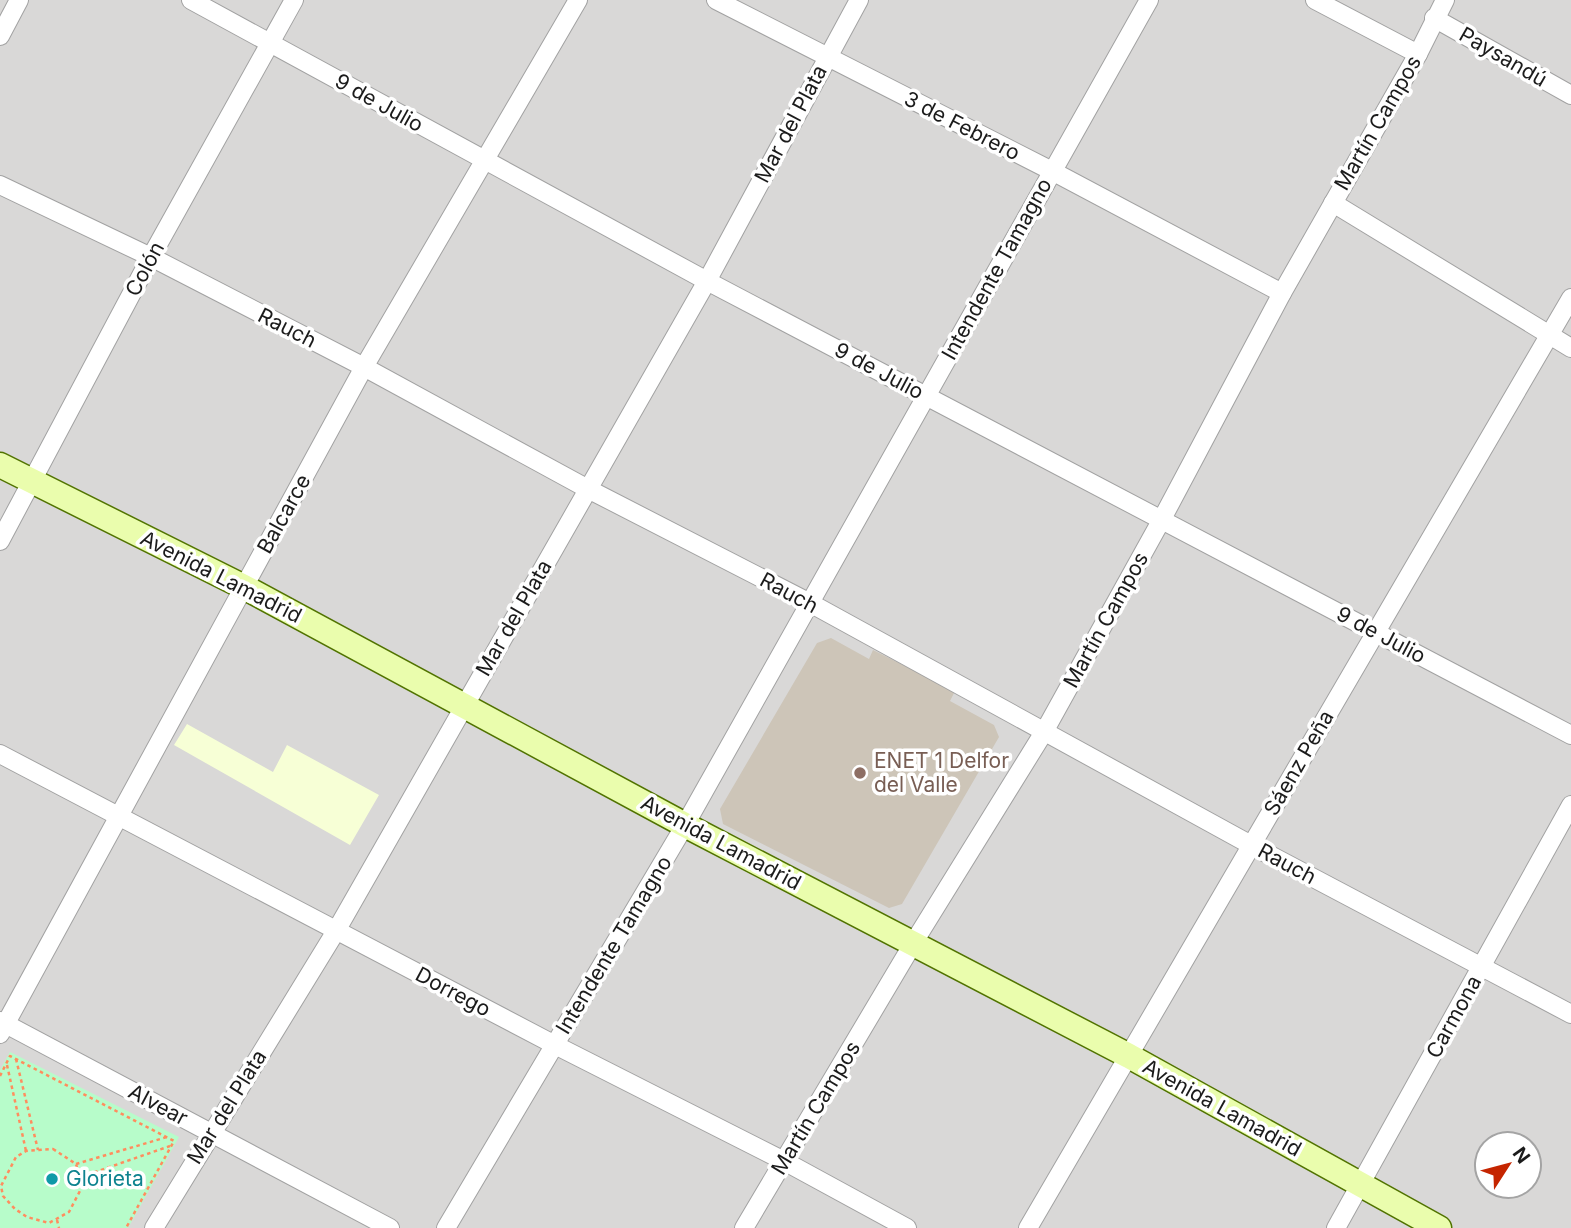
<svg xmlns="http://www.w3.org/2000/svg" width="1571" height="1228" font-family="Inter,sans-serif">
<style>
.residential{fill:#d9d8d7;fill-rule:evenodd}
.education{fill:#f7ffd6}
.park{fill:#b7fcca}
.building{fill:#cdc5b8}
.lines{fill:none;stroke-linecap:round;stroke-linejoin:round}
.minor-casing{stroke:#a2a2a2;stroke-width:20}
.secondary-casing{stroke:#517300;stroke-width:27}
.path{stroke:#ff8d5e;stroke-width:2.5;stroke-dasharray:3.5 3.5;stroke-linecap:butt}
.minor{stroke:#fff;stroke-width:18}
.secondary{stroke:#eafdad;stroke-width:24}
.education-dot{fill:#8d6e63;stroke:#fff;stroke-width:2.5}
.culture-dot{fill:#0f9aa8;stroke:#fff;stroke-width:2.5}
.labels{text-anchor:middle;stroke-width:7;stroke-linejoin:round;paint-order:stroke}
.street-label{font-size:21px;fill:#1b1b1b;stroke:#fff}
.education-label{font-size:21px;fill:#785e54;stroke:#fff;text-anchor:start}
.culture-label{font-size:21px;fill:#0d838f;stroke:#fff;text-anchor:start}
</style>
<rect width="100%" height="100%" fill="#edebdf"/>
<path class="residential" d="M 0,0 L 1571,0 L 1571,1228 L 0,1228 ZM 1487,1144 L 1529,1144 L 1529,1186 L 1487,1186 Z"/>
<polygon class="education" points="187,724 273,772 287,745 379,795 350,845 174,745"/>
<polygon class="park" points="10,1052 179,1137 128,1228 0,1228 0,1070"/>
<polygon class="building" points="831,638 869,659 873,650 955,691 950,701 994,725 999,737 902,904 889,908 723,824 720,809 817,643"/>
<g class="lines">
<g class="minor-casing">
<g id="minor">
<polyline points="191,0 707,281 1571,735"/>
<polyline points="716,0 1052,171 1282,293"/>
<polyline points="1315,0 1418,54"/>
<polyline points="1434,18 1571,95"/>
<polyline points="0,36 19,0"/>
<polyline points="0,185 151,257 364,367 588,489 810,603 1251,845 1571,1014"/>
<polyline points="1333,203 1571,348"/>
<polyline points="0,541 151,257 294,0"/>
<polyline points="0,754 555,1045 784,1161 907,1228"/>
<polyline points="0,1021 390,1228"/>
<polyline points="0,1034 364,367 578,0"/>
<polyline points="154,1228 336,931 707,281 859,0"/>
<polyline points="446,1228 685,825 1149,0"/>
<polyline points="744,1228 914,942 1044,732 1162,519 1282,293 1418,54 1445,0"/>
<polyline points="1028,1228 1571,298"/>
<polyline points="1336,1228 1571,805"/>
</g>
</g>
<g class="secondary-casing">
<polyline id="secondary" points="0,465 244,587 685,825 1129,1056 1439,1228"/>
</g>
<g class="path">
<polyline points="16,1059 38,1150"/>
<polyline points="7,1065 26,1151"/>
<polyline points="0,1076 10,1056 174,1141 126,1228"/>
<polygon points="53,1149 76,1164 82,1187 69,1212 49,1223 27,1217 15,1209 3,1196 1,1186 16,1157 26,1151"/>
<polyline points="76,1164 167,1137"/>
<polyline points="81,1177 170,1146"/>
<polyline points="57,1220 59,1228"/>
</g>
<use href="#minor" class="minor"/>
<use href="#secondary" class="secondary"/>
</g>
<circle class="education-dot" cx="860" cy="773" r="7"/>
<circle class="culture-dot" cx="52" cy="1179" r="7"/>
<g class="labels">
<g class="street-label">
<text transform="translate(1503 57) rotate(30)" y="7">Paysandú</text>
<text transform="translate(379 103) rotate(29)" y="7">9 de Julio</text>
<text transform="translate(1378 123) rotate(-60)" y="7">Martín Campos</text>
<text transform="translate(791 124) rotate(-62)" y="7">Mar del Plata</text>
<text transform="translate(962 126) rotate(27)" y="7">3 de Febrero</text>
<text transform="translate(145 269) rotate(-62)" y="7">Colón</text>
<text transform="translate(997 269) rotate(-61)" y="7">Intendente Tamagno</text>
<text transform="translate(287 328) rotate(27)" y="7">Rauch</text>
<text transform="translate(879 371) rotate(28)" y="7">9 de Julio</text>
<text transform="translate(284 514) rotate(-61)" y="7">Balcarce</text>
<text transform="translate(221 577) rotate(27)" y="7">Avenida Lamadrid</text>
<text transform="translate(789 593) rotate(28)" y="7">Rauch</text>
<text transform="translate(514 618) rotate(-60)" y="7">Mar del Plata</text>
<text transform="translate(1106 620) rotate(-61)" y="7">Martín Campos</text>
<text transform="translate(1381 635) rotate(28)" y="7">9 de Julio</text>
<text transform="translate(1299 763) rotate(-60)" y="7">Sáenz Peña</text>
<text transform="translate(721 843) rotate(28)" y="7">Avenida Lamadrid</text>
<text transform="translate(1287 864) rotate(28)" y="7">Rauch</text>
<text transform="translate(614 945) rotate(-59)" y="7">Intendente Tamagno</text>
<text transform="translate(453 992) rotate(28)" y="7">Dorrego</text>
<text transform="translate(1454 1017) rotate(-61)" y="7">Carmona</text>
<text transform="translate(158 1105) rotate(28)" y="7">Alvear</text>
<text transform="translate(227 1107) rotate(-58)" y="7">Mar del Plata</text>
<text transform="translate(816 1108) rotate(-59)" y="7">Martín Campos</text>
<text transform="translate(1222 1108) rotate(29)" y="7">Avenida Lamadrid</text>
</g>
<g class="education-label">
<text x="874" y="768">ENET 1 Delfor<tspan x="874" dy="24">del Valle</tspan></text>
</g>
<g class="culture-label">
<text x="66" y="1186">Glorieta</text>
</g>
</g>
<g transform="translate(1508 1165) rotate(54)"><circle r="33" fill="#ffffff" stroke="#a4a4a4" stroke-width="2"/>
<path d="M0-5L12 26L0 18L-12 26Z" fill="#c52500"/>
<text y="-10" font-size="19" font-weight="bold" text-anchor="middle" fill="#1b1b1b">N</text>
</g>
</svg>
